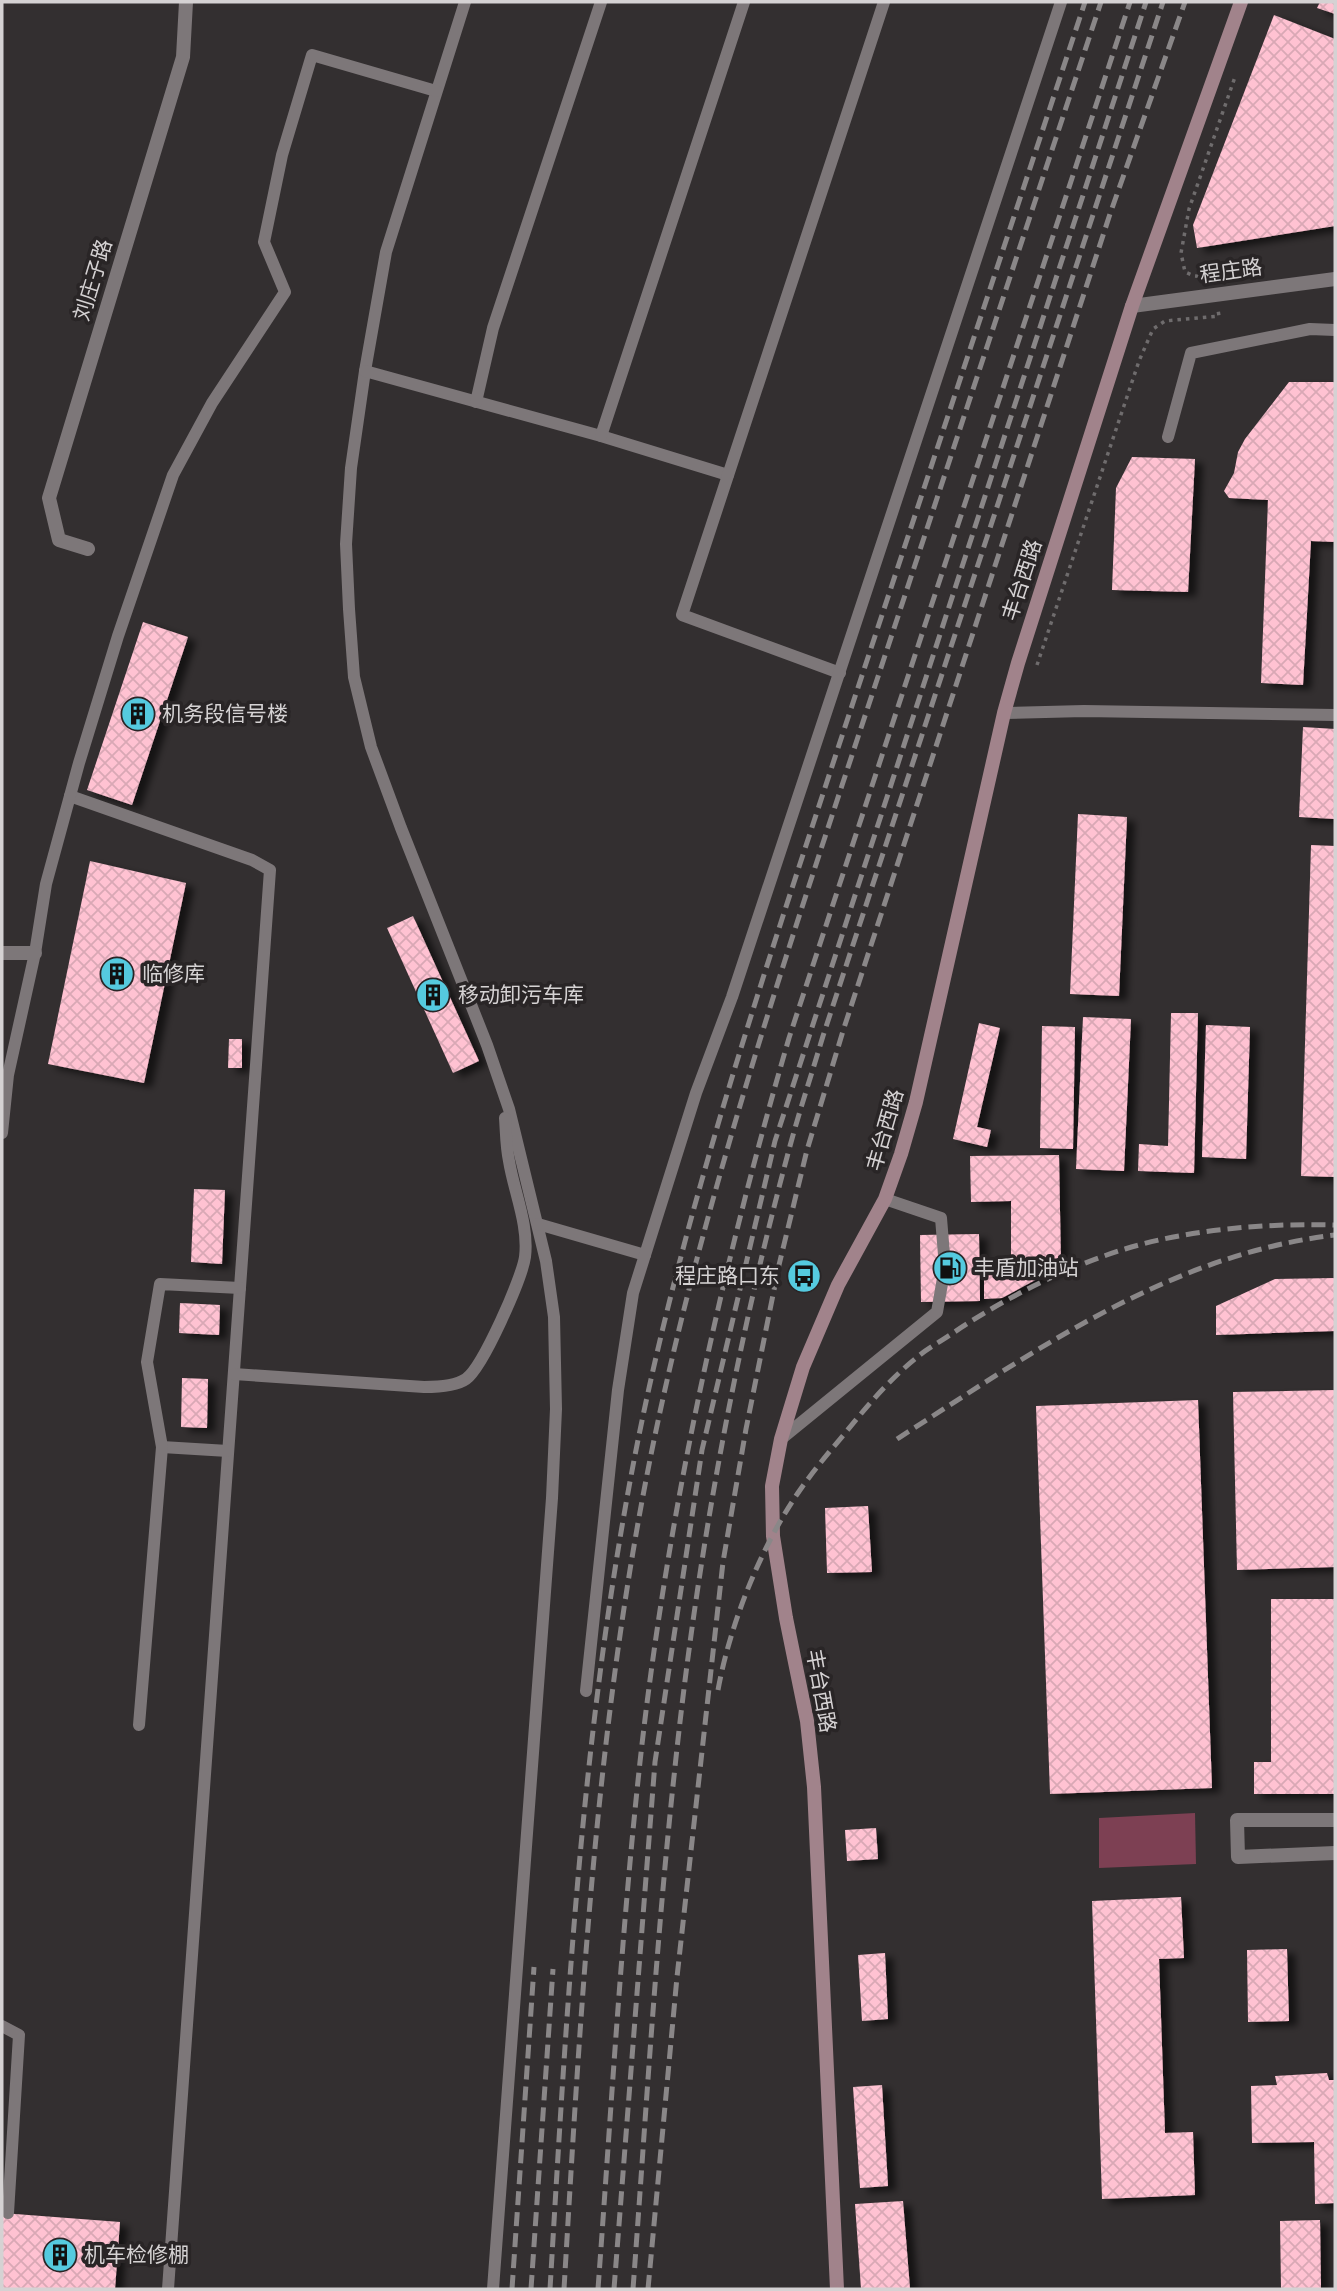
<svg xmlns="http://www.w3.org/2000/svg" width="1337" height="2291" font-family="'Open Sans','Noto Sans SC',sans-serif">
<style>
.pitch{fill:#7d4053}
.building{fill:url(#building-cross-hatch);filter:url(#shadow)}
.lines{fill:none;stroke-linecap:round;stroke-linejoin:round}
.path{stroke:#6f6c6d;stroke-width:3.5;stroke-dasharray:3.5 5;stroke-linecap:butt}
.service{stroke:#7d7779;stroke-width:12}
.minor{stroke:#7d7779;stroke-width:14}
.secondary{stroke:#a1838b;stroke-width:14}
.rail{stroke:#8a8788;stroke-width:5;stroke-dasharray:14 7;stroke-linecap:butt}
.labels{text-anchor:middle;stroke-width:7;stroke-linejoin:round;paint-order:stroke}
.street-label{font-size:21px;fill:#d5d2d3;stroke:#292526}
.poi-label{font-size:21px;fill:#d5d2d3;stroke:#292526;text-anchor:start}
</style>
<defs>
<pattern id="building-cross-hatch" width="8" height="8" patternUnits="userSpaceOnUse" patternTransform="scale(1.75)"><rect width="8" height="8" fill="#ffc2d2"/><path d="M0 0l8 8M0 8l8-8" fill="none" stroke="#d9a8b5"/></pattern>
<filter id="shadow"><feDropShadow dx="8" dy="4.5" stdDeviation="3.5" flood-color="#0009"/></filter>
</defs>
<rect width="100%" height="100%" fill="#332f30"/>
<polygon class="pitch" points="1195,1813 1196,1864 1099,1868 1099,1818"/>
<g class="building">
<polygon points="1320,2 1335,2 1335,14 1317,8"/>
<polygon points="1274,15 1335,39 1335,226 1197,248 1193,225"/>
<polygon points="1289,382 1335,382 1335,542 1311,541 1303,685 1261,683 1268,500 1229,498 1224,491 1234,473 1238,452 1245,439"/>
<polygon points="1132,457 1195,459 1188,592 1112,590 1116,488"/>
<polygon points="143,622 188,637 132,805 87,790"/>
<polygon points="1303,727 1335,729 1335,819 1299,817"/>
<polygon points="1078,814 1127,817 1119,996 1070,994"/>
<polygon points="1311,845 1335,846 1335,1177 1301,1176"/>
<polygon points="90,861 186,883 144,1083 48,1064"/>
<polygon points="413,916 479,1061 453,1073 387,928"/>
<polygon points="1171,1013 1198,1013 1194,1173 1138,1171 1139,1144 1168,1146"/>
<polygon points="1083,1017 1131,1019 1124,1171 1076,1169"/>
<polygon points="979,1023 1000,1028 977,1127 991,1130 987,1147 953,1139"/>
<polygon points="1206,1025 1250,1027 1246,1159 1202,1157"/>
<polygon points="1042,1026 1075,1027 1073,1149 1040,1148"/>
<polygon points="229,1039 242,1039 242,1068 228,1068"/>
<polygon points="1059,1155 1061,1266 1002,1298 984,1299 984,1259 1011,1259 1011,1201 971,1202 970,1156"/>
<polygon points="194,1189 225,1190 222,1264 191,1262"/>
<polygon points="979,1234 980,1301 921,1302 920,1235"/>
<polygon points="1335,1278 1335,1331 1216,1335 1216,1306 1275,1279"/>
<polygon points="180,1303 220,1305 219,1335 179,1333"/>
<polygon points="182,1378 208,1379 207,1428 181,1427"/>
<polygon points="1335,1390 1335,1567 1237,1570 1233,1392"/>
<polygon points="1198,1400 1212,1788 1050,1794 1036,1406"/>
<polygon points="868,1506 872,1572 827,1573 825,1508"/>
<polygon points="1271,1599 1335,1599 1335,1794 1254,1794 1254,1762 1271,1762"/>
<polygon points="876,1828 878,1859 847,1861 845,1830"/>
<polygon points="1181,1897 1184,1958 1159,1959 1165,2133 1193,2132 1195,2195 1102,2199 1092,1901"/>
<polygon points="1287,1949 1289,2021 1248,2022 1247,1950"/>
<polygon points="885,1953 888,2019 862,2021 858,1955"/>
<polygon points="1327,2073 1329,2080 1335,2080 1335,2203 1315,2204 1314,2142 1252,2143 1251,2086 1277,2085 1275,2076"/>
<polygon points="882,2085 888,2186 860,2188 853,2087"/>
<polygon points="903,2201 910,2289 861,2289 855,2204"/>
<polygon points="2,2213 120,2222 115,2289 2,2289"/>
<polygon points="1320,2220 1321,2289 1281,2289 1280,2221"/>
</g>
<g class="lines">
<g class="path">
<polyline points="1207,277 1194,276 1185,272 1181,253 1189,209 1235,77"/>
<polyline points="1037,665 1139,361 1153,329 1165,321 1219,316 1218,310"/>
</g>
<g class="service">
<polyline points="465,2 386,252 365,371 351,468 346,544 349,609 354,677 371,747 401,828 487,1045 509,1109 546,1261 554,1317 556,1409 552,1498 493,2289"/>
<polyline points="365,371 601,436 728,475"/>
<polyline points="476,402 493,328 601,2"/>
<polyline points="601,436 744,2"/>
<polyline points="1168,437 1191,353 1310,329 1335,330"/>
<polyline points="840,673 682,615 884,2"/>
<polyline points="1004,713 1084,711 1335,715"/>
<polyline points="70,796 252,860 270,870 168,2289"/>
<polyline points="2,1133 8,1075 35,953 46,884 79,763 118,636 173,475 212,403 285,292 264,242 282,155 312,55 436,91"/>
<polyline points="538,1224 645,1255"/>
<path d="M 234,1374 L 424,1387 C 436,1387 456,1386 466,1379 C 483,1367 522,1278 525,1257 C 529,1225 514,1192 509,1161 C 506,1147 506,1132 505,1118"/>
<polyline points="781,1439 937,1312 945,1267 941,1218 885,1199"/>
<polyline points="162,1447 228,1451"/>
<polyline points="586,1691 618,1390 633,1293 696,1093 732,997 1061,2"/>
<polyline points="139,1725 162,1447 147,1362 160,1284 240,1288"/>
<polyline points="2,2026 19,2035 8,2213"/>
</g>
<g class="minor">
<polyline points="1132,306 1335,279"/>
<polyline points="88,549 59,540 49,498 183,57 186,2"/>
<polyline points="2,953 35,953"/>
<polyline points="1335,1820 1237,1820 1238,1857 1335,1853"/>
</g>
<polyline class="secondary" points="837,2289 814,1787 807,1721 786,1618 773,1536 772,1486 781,1439 803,1367 838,1285 885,1199 901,1154 916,1102 1004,713 1018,663 1132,306 1241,2"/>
<g class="rail">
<path d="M 897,1439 C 1035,1351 1168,1255 1335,1235"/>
<path d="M 718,1690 C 730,1624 761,1546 800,1490 C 814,1470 830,1451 846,1432 C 867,1406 889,1380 915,1359 C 925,1350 938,1343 950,1335 C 1003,1299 1064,1268 1125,1249 C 1190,1229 1268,1223 1335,1225"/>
<polyline points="512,2289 534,1967"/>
<polyline points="531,2289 553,1969"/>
<path d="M 550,2289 C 567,2005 582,1720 638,1440 C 686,1203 764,974 839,745 C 921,497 1003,250 1085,2"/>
<path d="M 564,2289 C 581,2005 596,1719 654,1440 C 704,1200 782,967 859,734 C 940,490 1020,246 1101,2"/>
<path d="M 598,2289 C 611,2113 621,1937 640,1762 C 667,1517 720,1274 789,1038 L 1130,2"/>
<polyline points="614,2289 655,1762 702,1450 775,1141 1146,2"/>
<path d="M 633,2289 C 646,2115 656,1941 675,1767 C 697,1558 735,1349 790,1146 C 800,1109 812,1073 823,1036 L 1163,2"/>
<polyline points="648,2289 677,1977 723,1562 746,1429 779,1265 807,1150 843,1031 1110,214 1185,2"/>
</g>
</g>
<defs>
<g id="building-disc" transform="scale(1.75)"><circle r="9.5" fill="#55cadf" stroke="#292526"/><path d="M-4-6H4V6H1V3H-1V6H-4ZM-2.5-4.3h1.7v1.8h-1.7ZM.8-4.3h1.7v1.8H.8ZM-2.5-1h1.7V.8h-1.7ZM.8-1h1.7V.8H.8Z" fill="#111"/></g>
<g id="fuel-disc" transform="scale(1.75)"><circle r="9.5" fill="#55cadf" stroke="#292526"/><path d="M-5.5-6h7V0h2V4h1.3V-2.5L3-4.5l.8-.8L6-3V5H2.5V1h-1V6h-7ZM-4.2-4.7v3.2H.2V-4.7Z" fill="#111"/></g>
<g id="bus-disc" transform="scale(1.75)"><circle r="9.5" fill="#55cadf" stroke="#292526"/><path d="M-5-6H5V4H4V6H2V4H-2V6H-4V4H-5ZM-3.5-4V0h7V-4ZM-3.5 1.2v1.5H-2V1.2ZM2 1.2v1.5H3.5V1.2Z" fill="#111"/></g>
</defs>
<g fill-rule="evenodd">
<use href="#building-disc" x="138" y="714"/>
<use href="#building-disc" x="117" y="974"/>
<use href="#building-disc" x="433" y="995"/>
<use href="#fuel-disc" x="950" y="1268"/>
<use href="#bus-disc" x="804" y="1276"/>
<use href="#building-disc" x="60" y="2255"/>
</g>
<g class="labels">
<g class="street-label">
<text transform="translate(1231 271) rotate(-8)" y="7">程庄路</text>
<text transform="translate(93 280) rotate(-73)" y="7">刘庄子路</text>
<text transform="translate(1022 580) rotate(-72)" y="7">丰台西路</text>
<text transform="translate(885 1130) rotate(-74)" y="7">丰台西路</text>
<text transform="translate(821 1691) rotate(80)" y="7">丰台西路</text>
</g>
<g class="poi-label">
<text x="162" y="721">机务段信号楼</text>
<text x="142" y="981">临修库</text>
<text x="458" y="1002">移动卸污车库</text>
<text x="974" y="1275">丰盾加油站</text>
<text x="780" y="1283" text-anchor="end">程庄路口东</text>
<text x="84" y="2262">机车检修棚</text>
</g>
</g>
<rect width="1337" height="2291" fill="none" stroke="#d5d2d3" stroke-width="7"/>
</svg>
